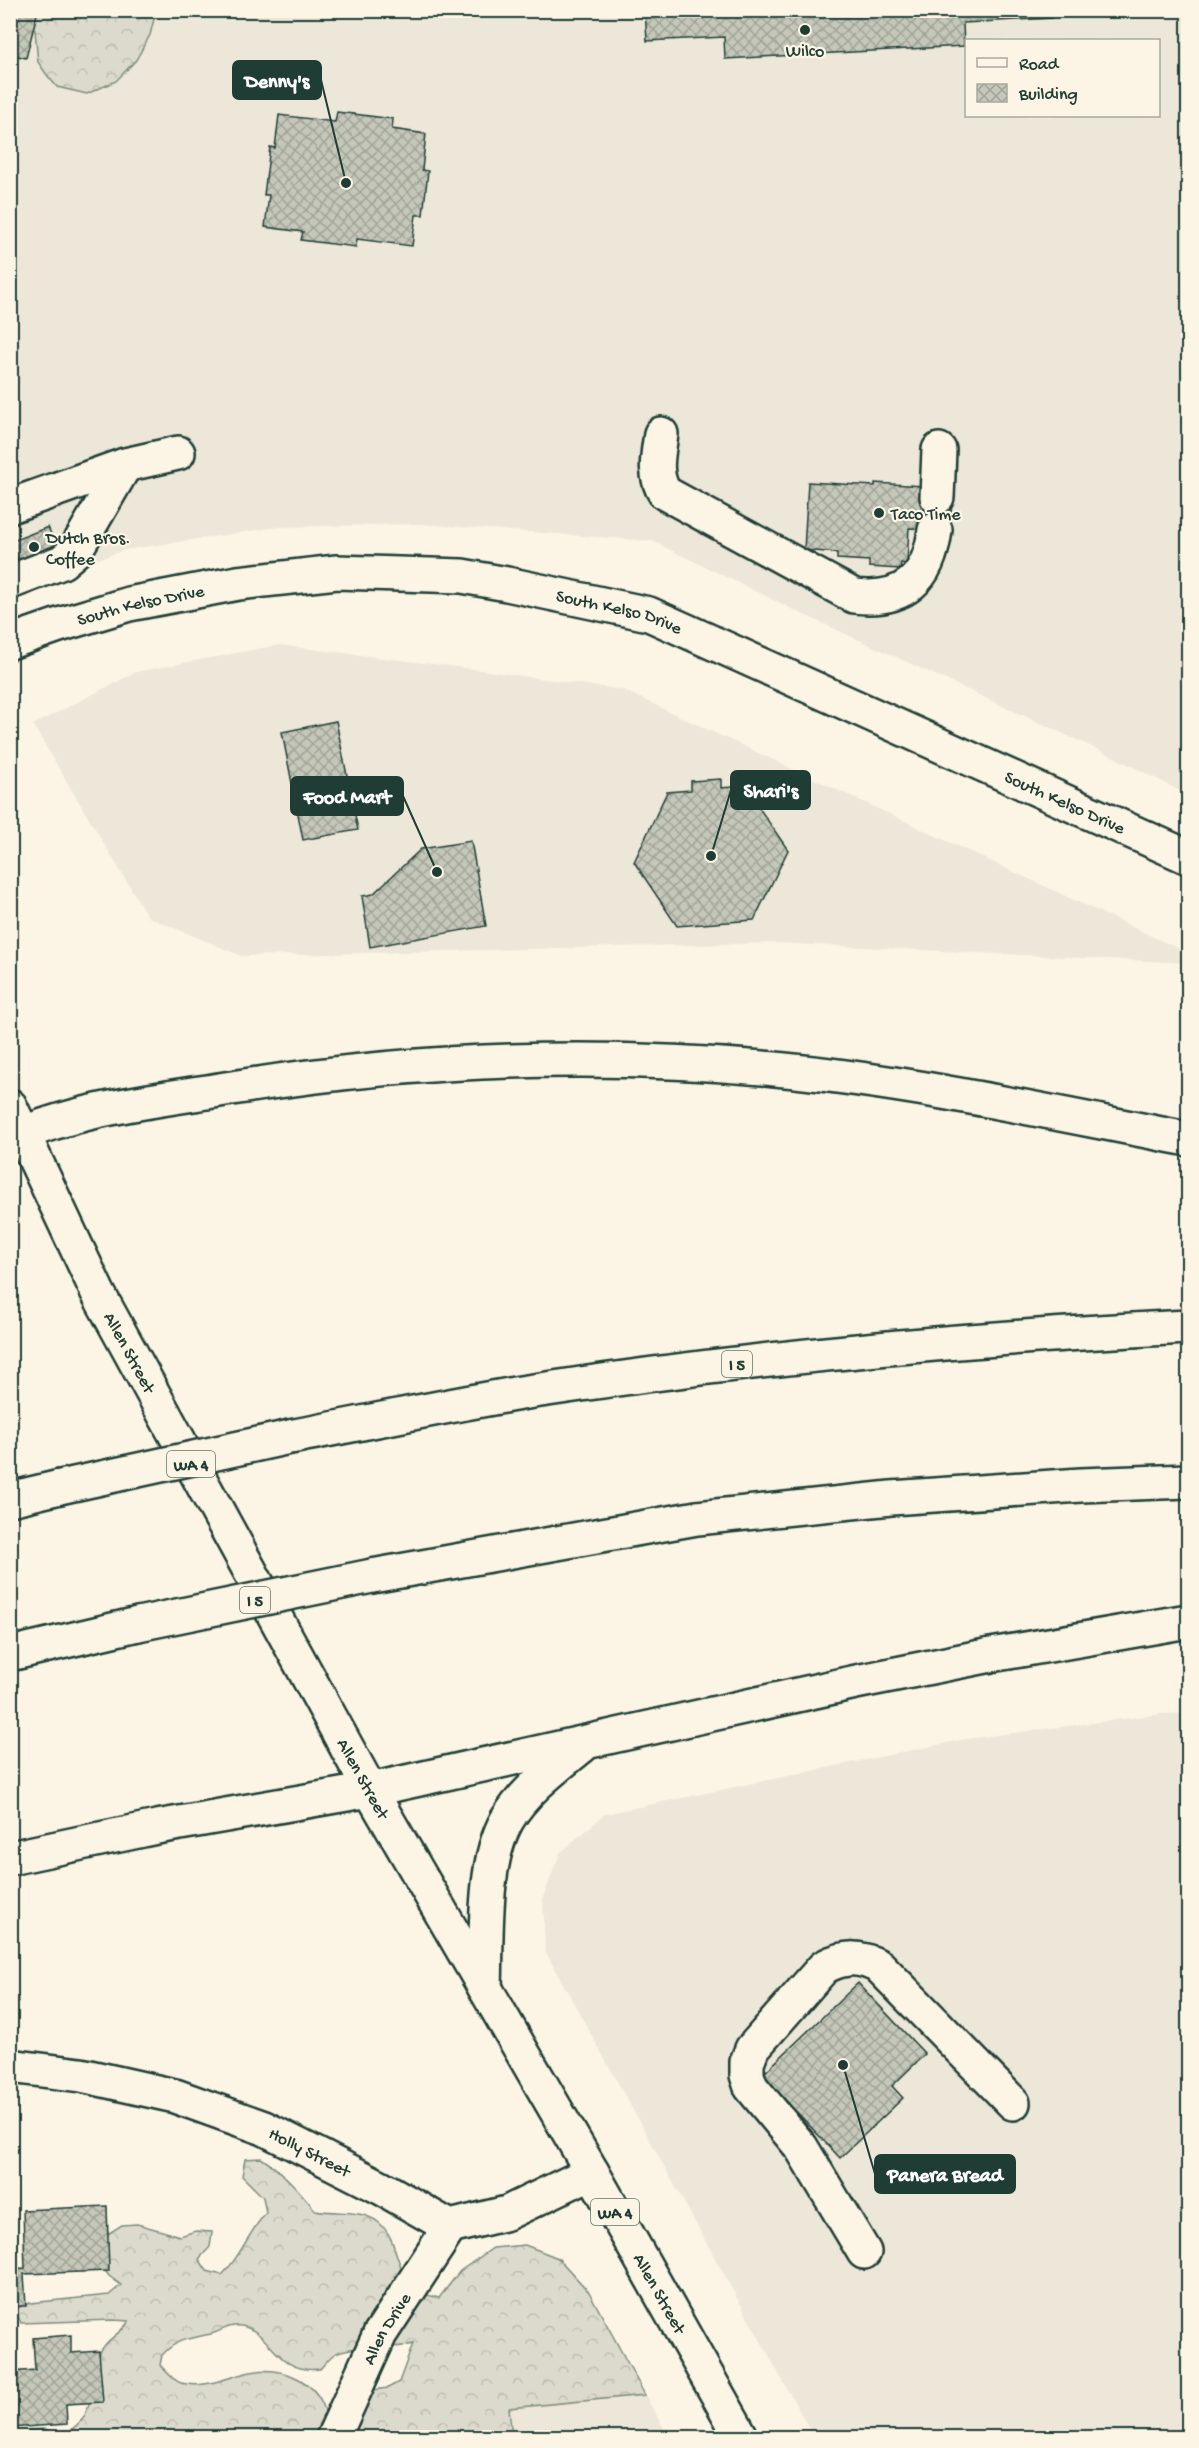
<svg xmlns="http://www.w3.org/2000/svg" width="1199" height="2448" font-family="'Gochi Hand',sans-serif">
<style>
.built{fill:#ece7d8;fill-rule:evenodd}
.forest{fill:url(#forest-crowns);stroke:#7e8c80;stroke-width:1.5}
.building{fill:url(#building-cross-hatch);stroke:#1f3d34;stroke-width:1.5}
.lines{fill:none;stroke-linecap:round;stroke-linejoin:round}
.minor-casing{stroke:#1f3d34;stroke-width:38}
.major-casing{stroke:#1f3d34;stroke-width:38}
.highway-casing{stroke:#1f3d34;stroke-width:38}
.minor{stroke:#fcf5e5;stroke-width:33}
.major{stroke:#fcf5e5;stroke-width:33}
.highway{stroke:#fcf5e5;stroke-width:33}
.highway-bridge-casing{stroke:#1f3d34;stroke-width:38;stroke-linecap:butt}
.highway-bridge{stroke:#fcf5e5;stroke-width:33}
.poi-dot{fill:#1f3d34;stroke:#fcf5e5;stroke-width:2}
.labels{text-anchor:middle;stroke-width:4.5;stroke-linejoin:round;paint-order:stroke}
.shield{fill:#fcf5e5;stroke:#617469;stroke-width:1.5}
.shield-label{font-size:16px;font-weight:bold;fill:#1f3d34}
.poi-label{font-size:18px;fill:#1f3d34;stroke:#fcf5e5;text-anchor:start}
.street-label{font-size:18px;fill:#1f3d34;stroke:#fcf5e5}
.leader{fill:none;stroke:#1f3d34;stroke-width:2}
.callout-dot{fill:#1f3d34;stroke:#fcf5e5;stroke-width:2}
.callout{fill:#1f3d34;stroke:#1f3d34;stroke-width:2}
.callout-label{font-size:20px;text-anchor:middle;font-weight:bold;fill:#fff}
</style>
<defs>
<pattern id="forest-crowns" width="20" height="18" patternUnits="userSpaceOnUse" patternTransform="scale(1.5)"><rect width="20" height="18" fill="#dcdacc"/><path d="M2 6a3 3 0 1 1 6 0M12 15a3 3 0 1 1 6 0" fill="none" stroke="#bcbcb0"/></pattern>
<pattern id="building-cross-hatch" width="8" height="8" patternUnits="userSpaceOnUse" patternTransform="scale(1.5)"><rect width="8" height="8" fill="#c5c7b9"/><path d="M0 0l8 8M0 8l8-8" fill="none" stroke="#9fa397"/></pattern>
</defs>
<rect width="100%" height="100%" fill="#fcf5e5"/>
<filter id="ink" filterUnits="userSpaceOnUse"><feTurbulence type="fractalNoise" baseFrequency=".0167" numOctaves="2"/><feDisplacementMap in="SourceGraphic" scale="12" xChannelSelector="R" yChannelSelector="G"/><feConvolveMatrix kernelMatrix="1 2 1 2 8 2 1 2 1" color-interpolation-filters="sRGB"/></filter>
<g filter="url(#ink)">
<g class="built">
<path d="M 11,11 L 1188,11 L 1188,795 L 1116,758 L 796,611 L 652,541 L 421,524 L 278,527 L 124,550 L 11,591 ZM 966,40 L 1158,40 L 1158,116 L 966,116 Z"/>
<polygon points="279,645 473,669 623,690 1188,953 1188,963 776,943 242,956 148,917 33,725 136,672"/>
<polygon points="1188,1713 1188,2437 814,2437 545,1951 543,1898 560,1853 605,1814 966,1739 1162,1714"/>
<polygon points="645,2395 669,2437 383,2438 386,2419"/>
</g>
<g class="forest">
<polygon points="15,11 156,11 150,35 136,60 116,81 87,94 57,87 47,75 38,62 35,30 21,22"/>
<path d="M 261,2158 C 283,2172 299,2190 315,2210 C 335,2214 361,2209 378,2222 C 405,2243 389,2289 439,2298 L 460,2271 L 493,2248 L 525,2245 L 558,2258 L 589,2292 L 645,2395 L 509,2408 L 512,2437 L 340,2437 L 366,2391 L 388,2388 L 399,2382 L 413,2344 C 390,2351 350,2343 333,2355 C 328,2359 324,2365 320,2369 C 275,2374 273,2333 242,2326 C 230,2324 222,2331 211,2334 C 189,2339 179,2337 162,2355 L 160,2365 C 166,2371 173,2381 181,2383 C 222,2393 251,2354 299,2379 C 323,2392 327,2412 330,2437 L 25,2437 L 30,2430 L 46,2429 L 58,2437 C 101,2418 86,2390 99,2355 C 105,2339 119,2336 129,2321 L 114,2320 L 21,2323 L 15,2309 L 30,2303 L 109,2295 L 121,2285 L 109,2276 L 100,2264 L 102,2246 L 109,2233 L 122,2225 L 137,2224 L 180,2236 L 196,2231 L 212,2232 L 210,2247 L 199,2259 L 207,2271 L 222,2275 C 241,2257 248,2232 266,2213 L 263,2197 L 242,2176 L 245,2159 Z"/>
</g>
<g class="building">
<polygon points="10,10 38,10 26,58 10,54"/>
<polygon points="645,10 1051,10 1052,18 963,23 964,46 725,59 724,37 647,41"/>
<polygon points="337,112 393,119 392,129 426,134 422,170 428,171 423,215 416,215 412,246 357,239 356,247 301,240 303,232 265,227 269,195 264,195 270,147 275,148 279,115 335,122"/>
<polygon points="808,482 875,486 875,483 924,486 952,499 950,531 909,528 907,564 901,563 900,569 869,567 869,561 837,559 837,553 804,550"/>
<polygon points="48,527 59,553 10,572 10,542"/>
<polygon points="336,721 358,830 303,840 282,732"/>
<polygon points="721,779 721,788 744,786 788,850 754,920 677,926 634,862 667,792 691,790 691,781"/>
<polygon points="471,841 486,926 370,947 362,896 373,894 421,849"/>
<polygon points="858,1983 925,2054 892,2086 903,2098 840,2158 762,2075"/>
<polygon points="107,2206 109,2271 24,2274 26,2306 10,2306 10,2269 25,2268 23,2210"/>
<polygon points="71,2335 71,2353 99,2351 103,2402 66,2404 67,2424 10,2428 10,2372 35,2370 33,2338"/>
</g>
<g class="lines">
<g class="minor-casing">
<g id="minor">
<path d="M 661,434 C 658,455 653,475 665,493 L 854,596 C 904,602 929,579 935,530"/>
<polyline points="937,497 939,450"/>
<polyline points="10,506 125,465 178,453"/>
<polyline points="10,582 62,562 75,551 125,465"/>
<path id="s1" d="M 10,2066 L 81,2075 L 175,2096 L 264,2128 L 382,2188 L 450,2227 L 507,2213 L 592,2172"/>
<path d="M 864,2252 L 801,2147 L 751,2087 L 747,2075 L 747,2062 L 752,2049 L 824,1967 C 845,1956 860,1956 880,1967 L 1013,2103"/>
<path id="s2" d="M 333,2438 L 380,2334 L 450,2227"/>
</g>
</g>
<g class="major-casing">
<g id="major">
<path id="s3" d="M 10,642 L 59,625 L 129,604 L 238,583 L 337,572 L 462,576 L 507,584 L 649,614 L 1188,857"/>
<path id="s4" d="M 10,1106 L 98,1293 L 370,1790 L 592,2172 L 742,2438"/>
</g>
</g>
<g class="highway-casing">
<g id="highway">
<path d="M 10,1139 C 79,1108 158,1100 232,1088 C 412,1059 593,1052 775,1069 C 914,1082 1052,1113 1188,1139"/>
<path d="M 290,1437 C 369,1422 448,1405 527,1392 C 746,1358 967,1338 1188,1327"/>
<polyline points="10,1499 60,1487"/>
<polyline points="372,1576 697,1518 891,1498 1081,1485 1188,1481"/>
<polyline points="10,1654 138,1624"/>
<polyline points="10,1858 157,1827 370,1790 856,1682 991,1655 1188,1621"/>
<path d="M 485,1988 C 487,1938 482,1864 507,1820 C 525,1790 555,1768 582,1746"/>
</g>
</g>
<use href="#minor" class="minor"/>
<use href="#major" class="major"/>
<use href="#highway" class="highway"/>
<g class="highway-bridge-casing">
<g id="highway-bridge">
<polyline points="60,1487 290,1437"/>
<polyline points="138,1624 372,1576"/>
</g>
</g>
<use href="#highway-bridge" class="highway-bridge"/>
</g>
</g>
<g class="poi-dot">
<circle cx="805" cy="30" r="6"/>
<circle cx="879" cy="513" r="6"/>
<circle cx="34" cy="547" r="6"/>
</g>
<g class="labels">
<g class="shield">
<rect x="722" y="1351" width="30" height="26" rx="4.5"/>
<rect x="167" y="1451" width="48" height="26" rx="4.5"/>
<rect x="240" y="1587" width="30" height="26" rx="4.5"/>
<rect x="591" y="2199" width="48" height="26" rx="4.5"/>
</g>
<g class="shield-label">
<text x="737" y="1370">I 5</text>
<text x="191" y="1470">WA 4</text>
<text x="255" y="1606">I 5</text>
<text x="615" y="2218">WA 4</text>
</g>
<g class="poi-label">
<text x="805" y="56" text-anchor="middle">Wilco</text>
<text x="891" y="519">Taco Time</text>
<text x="46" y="543">Dutch Bros.<tspan x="46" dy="21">Coffee</tspan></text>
</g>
<g class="street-label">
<text dy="6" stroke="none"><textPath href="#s3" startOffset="136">South Kelso Drive</textPath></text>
<text dy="6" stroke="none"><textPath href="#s3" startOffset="622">South Kelso Drive</textPath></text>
<text dy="6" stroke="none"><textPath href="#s3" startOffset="1108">South Kelso Drive</textPath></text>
<text dy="6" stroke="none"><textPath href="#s4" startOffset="274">Allen Street</textPath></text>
<text dy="6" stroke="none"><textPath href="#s4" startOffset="760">Allen Street</textPath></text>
<text dy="6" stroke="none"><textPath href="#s1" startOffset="314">Holly Street</textPath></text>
<text dy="6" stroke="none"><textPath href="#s4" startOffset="1354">Allen Street</textPath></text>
<text dy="6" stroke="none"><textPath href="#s2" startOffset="122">Allen Drive</textPath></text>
</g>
</g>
<path class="leader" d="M346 183L321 80M711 856L731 790M437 872L403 796M843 2065L875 2174"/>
<g class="callout-dot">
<circle cx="346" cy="183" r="6"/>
<circle cx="711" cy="856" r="6"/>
<circle cx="437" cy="872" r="6"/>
<circle cx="843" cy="2065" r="6"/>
</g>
<g class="callout">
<rect x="233" y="61" width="88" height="38" rx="6"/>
<rect x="731" y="771" width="79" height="38" rx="6"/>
<rect x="291" y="777" width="112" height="38" rx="6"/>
<rect x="875" y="2155" width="140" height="38" rx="6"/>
</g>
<g class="callout-label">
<text x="277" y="87">Denny's</text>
<text x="771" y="797">Shari's</text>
<text x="347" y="803">Food Mart</text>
<text x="945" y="2181">Panera Bread</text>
</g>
<rect width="1199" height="2448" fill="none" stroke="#fcf5e5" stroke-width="36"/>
<rect x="18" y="18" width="1163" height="2412" fill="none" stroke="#1f3d34" stroke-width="2" filter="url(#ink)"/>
<rect x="965" y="39" width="195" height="78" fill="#fcf5e5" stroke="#a4ab9e" stroke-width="1.5"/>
<rect x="977" y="58" width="30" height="9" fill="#fcf5e5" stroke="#a4ab9e" stroke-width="1.5"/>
<text x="1019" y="69" font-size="18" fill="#1f3d34">Road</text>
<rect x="977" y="84" width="30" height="18" fill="url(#building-cross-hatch)" stroke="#a4ab9e" stroke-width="1.5"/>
<text x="1019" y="99" font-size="18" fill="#1f3d34">Building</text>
</svg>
